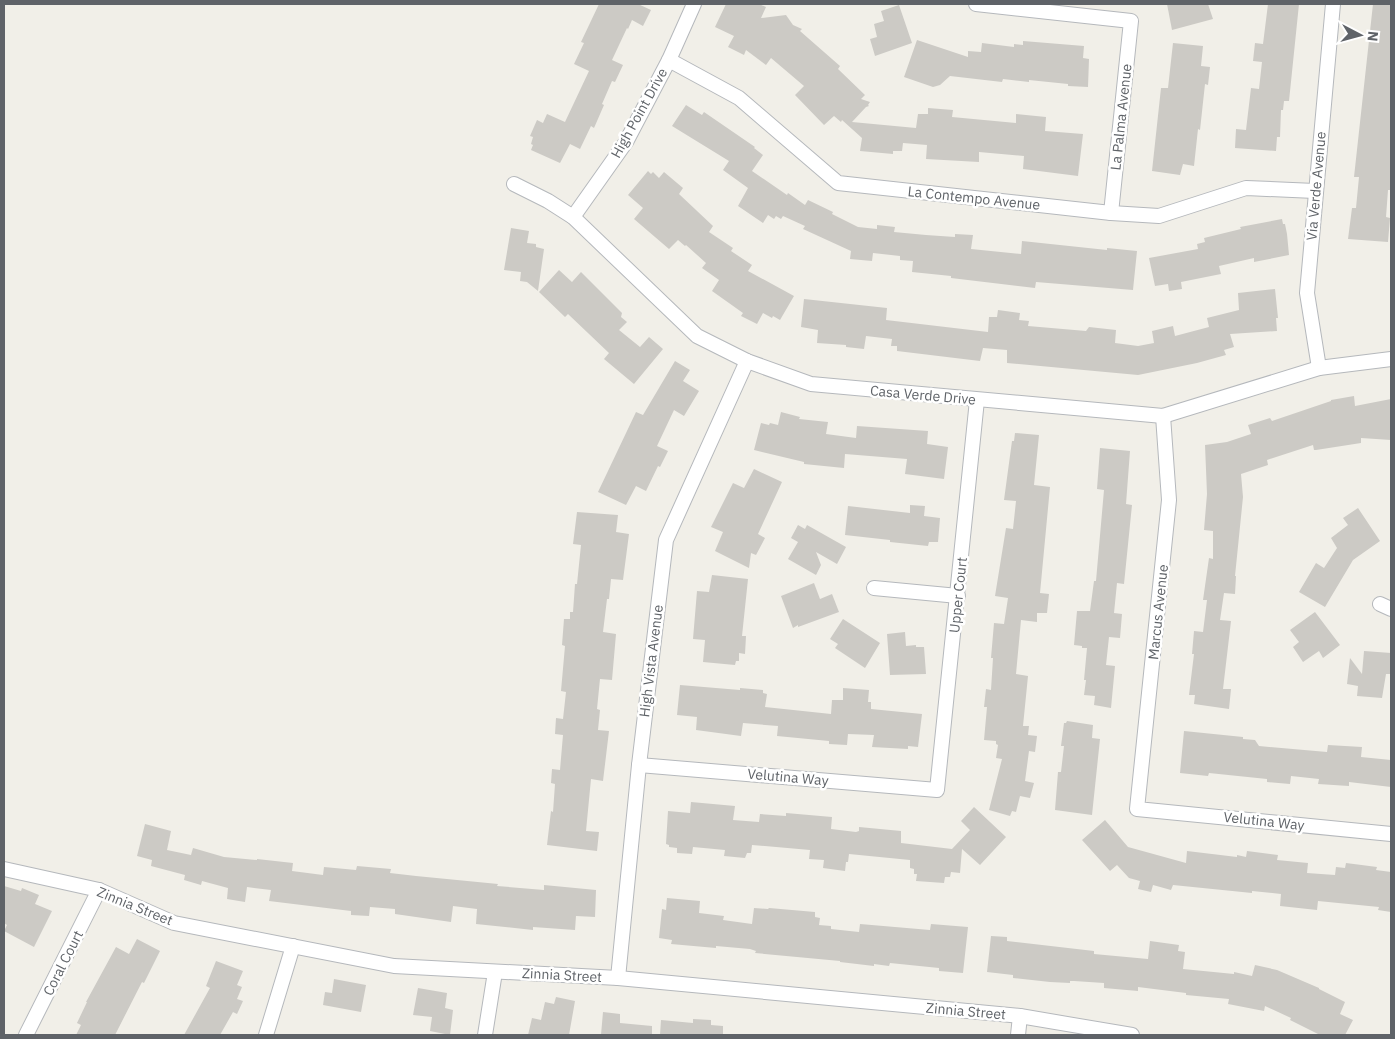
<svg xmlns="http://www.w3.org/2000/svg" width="1395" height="1039" font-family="'IBM Plex Sans',sans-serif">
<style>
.building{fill:#cccac5}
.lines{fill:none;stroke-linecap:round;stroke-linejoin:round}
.street-casing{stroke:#b5b8bc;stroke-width:16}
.street{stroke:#fff;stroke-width:14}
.labels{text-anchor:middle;stroke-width:5;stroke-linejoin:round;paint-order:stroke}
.street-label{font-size:14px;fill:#5f6368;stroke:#fff}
</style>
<rect width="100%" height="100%" fill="#f1efe8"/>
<g class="building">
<polygon points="599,4 638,4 651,10 643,26 632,20 628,29 627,28 612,60 623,65 615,82 612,81 602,104 604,105 594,128 591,126 580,149 570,144 560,163 531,150 533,145 531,144 533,137 530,136 537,120 543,123 547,114 565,122 589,71 574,64 584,43 581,42"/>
<polygon points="726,4 759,4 766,7 761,18 786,15 793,25 802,29 800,31 840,66 838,69 865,95 861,99 870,102 868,105 869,106 866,107 852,122 916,128 918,114 928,114 928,108 953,110 952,117 1016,123 1016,114 1046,117 1045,131 1083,134 1078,176 1023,169 1024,156 979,152 979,162 926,159 927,145 903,143 902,151 893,151 893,154 860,151 862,138 842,120 841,122 834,116 824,125 795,95 804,86 771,58 766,65 746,50 744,55 728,47 734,36 715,27"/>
<polygon points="1167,4 1208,4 1213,19 1172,30"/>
<polygon points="1268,4 1299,4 1289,101 1284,101 1283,110 1281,110 1280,137 1277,137 1276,151 1235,148 1236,129 1246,130 1251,88 1259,89 1262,62 1253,61 1255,43 1263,44"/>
<polygon points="1373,4 1391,4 1391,190 1388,190 1386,217 1390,218 1388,242 1348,239 1352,208 1356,208 1359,177 1354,177"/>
<polygon points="899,5 912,43 875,56 870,39 877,37 874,24 884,21 881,11"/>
<polygon points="917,40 968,57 968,51 981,52 982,43 1014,47 1014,44 1023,45 1023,41 1084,46 1083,58 1089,59 1088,87 1068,86 1068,84 1029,80 1029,82 1003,79 1002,82 950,76 940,85 933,87 904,77"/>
<polygon points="1173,43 1203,46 1201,66 1210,67 1208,85 1205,84 1200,130 1198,129 1194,166 1183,164 1180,175 1152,171 1161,88 1168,88"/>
<polygon points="686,105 702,115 704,112 755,147 754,148 763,155 752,171 787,195 788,193 805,205 808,200 833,212 832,214 858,227 877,229 877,225 895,227 894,232 926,235 955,237 955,234 973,235 971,249 1021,254 1022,241 1107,250 1107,248 1137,251 1133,290 1036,282 1035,288 951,278 951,276 912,272 913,261 900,260 900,256 873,253 872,261 850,259 851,251 803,229 805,226 783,216 781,219 776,216 774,219 768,215 763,223 738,206 748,188 723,170 729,161 672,126"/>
<polygon points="648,171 651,174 653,172 659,178 664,172 683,188 679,194 713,226 709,232 733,248 731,251 752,265 748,271 794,296 780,320 773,316 772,318 763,313 757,324 741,316 743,313 712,291 719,280 702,268 706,263 686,245 685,246 678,240 669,249 634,219 643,208 628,195"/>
<polygon points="1282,219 1283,224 1285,224 1287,234 1289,255 1254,262 1254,258 1219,266 1221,274 1181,282 1182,289 1169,291 1168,284 1155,286 1149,258 1198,249 1197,244 1205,242 1204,238 1241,229 1240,227"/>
<polygon points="511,228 529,231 527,243 536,244 536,247 544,249 538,291 527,282 520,281 521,272 504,270"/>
<polygon points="559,270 572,282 581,272 622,313 621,317 627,322 619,330 640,347 649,337 663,349 634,384 604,359 609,353 568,314 565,317 539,292"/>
<polygon points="1275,289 1278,318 1276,318 1277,331 1230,334 1234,347 1224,350 1226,355 1197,363 1138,375 1007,363 1007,350 983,348 980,361 897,351 897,346 891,346 892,339 866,336 864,349 846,347 846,345 817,343 818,330 801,327 804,299 887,308 886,320 988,332 989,317 997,317 998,310 1020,313 1019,320 1029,321 1028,326 1086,331 1089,327 1116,330 1115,343 1138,346 1154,343 1152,331 1173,326 1175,336 1209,327 1207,318 1239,310 1238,293"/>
<polygon points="675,361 690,370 683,381 699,391 684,416 674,410 657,446 668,451 660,467 658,466 646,491 636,486 626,505 598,492 636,412 643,415"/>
<polygon points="1354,396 1355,406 1391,399 1391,440 1361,438 1361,443 1316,450 1314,450 1313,445 1267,460 1268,465 1241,474 1243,497 1235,576 1236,576 1235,594 1224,593 1220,620 1231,621 1223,689 1231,689 1229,709 1194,704 1195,695 1189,695 1194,654 1192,654 1194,631 1203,632 1207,600 1203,600 1209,558 1213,559 1213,531 1204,530 1207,494 1205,445 1227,442 1251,434 1248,425 1270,418 1272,421 1331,401 1331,400"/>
<polygon points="781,412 800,417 799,419 828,422 826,434 856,438 857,426 928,431 927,444 948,447 944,479 905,474 907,459 845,454 844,468 804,464 804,462 754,450 761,423 769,425 770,423 778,425"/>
<polygon points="1015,433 1039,435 1034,485 1050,487 1040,593 1049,594 1047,613 1037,613 1037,622 1021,620 1016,674 1028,676 1023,726 1029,726 1028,735 1037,736 1035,752 1029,751 1025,781 1034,783 1030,798 1020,796 1016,812 1012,811 1010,816 989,810 1002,759 996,758 998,745 996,744 996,741 984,740 987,707 984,707 986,689 991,690 993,658 991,658 994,623 1004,624 1008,598 995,596 1006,528 1013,529 1016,501 1004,500 1012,441 1014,441"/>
<polygon points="1100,448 1130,451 1126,504 1132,505 1124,584 1117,583 1114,613 1122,614 1120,638 1109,637 1106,665 1115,666 1111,708 1094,705 1095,696 1084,695 1086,680 1084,680 1087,648 1082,648 1082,646 1074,645 1077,611 1090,611 1094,581 1096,581 1104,490 1097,489"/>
<polygon points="754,469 782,482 758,534 765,538 756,555 751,553 749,568 715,551 723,532 711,527 733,483 744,488"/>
<polygon points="910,505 925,506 924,516 940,518 938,542 929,542 928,546 890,542 890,540 845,535 848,506 910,513"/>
<polygon points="1358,508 1380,541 1353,560 1325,607 1299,592 1316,563 1324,568 1337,548 1331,538 1348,525 1343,518"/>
<polygon points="577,512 618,515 616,532 629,534 623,580 611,579 609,599 607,599 603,632 616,634 612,680 600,679 597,709 600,710 598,730 609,731 603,781 591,779 586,831 599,832 597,851 547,845 551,811 553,812 555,784 551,783 552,769 560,770 563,735 555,734 556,718 563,719 566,692 561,691 565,646 562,645 564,619 570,619 570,612 573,612 575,584 577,584 581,545 573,544"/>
<polygon points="798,525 805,529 807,525 846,547 837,564 816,552 821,565 816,575 788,559 798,542 791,538"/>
<polygon points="712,575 748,579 742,636 746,636 745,654 739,653 739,661 736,661 735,665 703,662 705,640 693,639 697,591 709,592"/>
<polygon points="814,583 820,599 832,594 839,612 798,627 798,625 793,628 781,596"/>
<polygon points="1315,612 1340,645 1323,658 1319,651 1303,662 1293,647 1299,642 1290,630"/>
<polygon points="843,619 880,643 865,668 835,648 838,644 830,639"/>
<polygon points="905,632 906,646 916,645 916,647 924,647 926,674 890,675 887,634"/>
<polygon points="1364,651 1391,653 1391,674 1386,674 1382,698 1357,696 1358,686 1347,684 1350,658 1362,674"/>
<polygon points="680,685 740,690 740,688 763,690 763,693 767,694 765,707 831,714 832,700 843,700 843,688 869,690 868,702 871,702 871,709 922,714 918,747 908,746 908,749 872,747 874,735 848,734 847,745 829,744 829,741 777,736 778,726 743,723 741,736 696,730 697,717 677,715"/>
<polygon points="1067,721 1093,725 1092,738 1100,739 1092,815 1055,810 1058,772 1061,772 1064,746 1061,746 1064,723 1066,723"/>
<polygon points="1184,731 1243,737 1243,739 1255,740 1259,746 1327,752 1328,745 1362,747 1361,757 1391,760 1391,787 1349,782 1349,786 1318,784 1319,779 1291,776 1290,784 1267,782 1267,779 1209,773 1208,776 1180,773"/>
<polygon points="691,802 735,806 733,820 759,822 760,814 786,816 786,813 832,817 831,829 856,832 859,831 859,827 901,831 901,843 952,849 970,830 961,821 974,807 1006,837 980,865 962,849 960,873 951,872 950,877 945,877 944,883 916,881 917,874 914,874 914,869 910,868 910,860 849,854 848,862 846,862 845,871 823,868 824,860 809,859 810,850 752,845 751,853 747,853 745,858 724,856 725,850 693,847 692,854 677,853 677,848 669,847 669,845 666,844 668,811 690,813"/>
<polygon points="1105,820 1128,847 1186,863 1187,851 1237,857 1237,855 1246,857 1247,851 1278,855 1277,860 1308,863 1307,873 1335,875 1336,867 1345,868 1346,863 1377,867 1376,870 1391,872 1391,912 1378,910 1379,907 1318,901 1317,910 1280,906 1281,894 1252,891 1252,893 1173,885 1171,890 1153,885 1151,892 1138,889 1140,881 1129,878 1117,865 1110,871 1082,840"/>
<polygon points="145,824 171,831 167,850 191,855 193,848 224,857 257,860 257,859 293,863 292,871 323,875 324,867 356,870 357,866 391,869 390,873 416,876 498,884 497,886 544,890 544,885 596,890 595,917 576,916 575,930 533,927 533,930 476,924 477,909 453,906 451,922 395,914 395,909 370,907 369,916 351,915 351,911 269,901 271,890 247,887 245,902 227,899 228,888 202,881 201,885 184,880 185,875 151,866 152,860 137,856"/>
<polygon points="4,886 21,891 22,888 39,895 35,904 52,911 34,947 4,931 7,925 4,923"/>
<polygon points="667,898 700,901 699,913 724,916 723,920 752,924 754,908 768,909 769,908 815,912 815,917 820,918 819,925 831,926 831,929 859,932 860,924 930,930 931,924 968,927 963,973 939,971 939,968 890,963 889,966 874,964 874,966 840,962 840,961 755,953 756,951 750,949 716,946 716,948 671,944 672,940 659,938 662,909 666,910"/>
<polygon points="991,936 1007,937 1007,941 1094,951 1094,954 1148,959 1150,941 1179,945 1178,951 1185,952 1183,969 1234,974 1234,972 1252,976 1255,965 1277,970 1319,988 1319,989 1345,1002 1340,1014 1353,1020 1345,1035 1320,1035 1290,1020 1291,1018 1265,1006 1264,1011 1228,1004 1229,999 1186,995 1186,993 1138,987 1138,991 1104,988 1104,983 1074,981 1070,981 1070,983 1050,982 1013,978 1013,975 987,972"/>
<polygon points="137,939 160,951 144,983 142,982 115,1035 76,1035 81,1025 77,1023 87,1002 86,1002 116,947 129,954"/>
<polygon points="216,961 243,971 237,985 242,987 237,999 243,1001 237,1014 233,1012 220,1035 184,1035 210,988 206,986"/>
<polygon points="334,979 366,985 361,1012 323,1005 325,992 332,993"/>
<polygon points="418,988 447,993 445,1008 453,1010 450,1035 430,1031 432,1017 413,1015"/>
<polygon points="556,997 575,1001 569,1035 528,1035 532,1018 541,1020 545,1002 554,1004"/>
<polygon points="603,1012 620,1014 620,1023 652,1026 652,1035 601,1035"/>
<polygon points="693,1019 711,1020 711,1025 723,1026 723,1035 660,1035 661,1020 693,1023"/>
</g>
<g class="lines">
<g class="street-casing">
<g id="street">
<polyline points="976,4 1131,21 1111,213"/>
<polyline points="669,60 739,98 838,183 1111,213 1159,216 1246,188 1315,191"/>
<polyline points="514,184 548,201 573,217 697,336 747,361 811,384 1163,416 1319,368 1391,359"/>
<polyline points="573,217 626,142 669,60 694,4"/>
<polyline points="1319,368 1307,293 1333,4"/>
<polyline points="1163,416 1169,500 1137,809 1391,834"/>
<polyline points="874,588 958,596"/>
<polyline points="1380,604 1391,609"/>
<polyline points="639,765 937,790 977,400"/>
<polyline points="4,869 99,890 174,923 394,966 618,978 1020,1016 1132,1035"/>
<polyline points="618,978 639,765 666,540 747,361"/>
<polyline points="26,1035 99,890"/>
<polyline points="266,1035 293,946"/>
<polyline points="485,1035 495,972"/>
<polyline points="1018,1035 1020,1016"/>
</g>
</g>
<use href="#street" class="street"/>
</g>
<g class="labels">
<g class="street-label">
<text transform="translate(639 113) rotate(-61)" y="5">High Point Drive</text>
<text transform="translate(1121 117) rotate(-84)" y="5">La Palma Avenue</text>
<text transform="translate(1316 186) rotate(-85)" y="5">Via Verde Avenue</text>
<text transform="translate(974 198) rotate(6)" y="5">La Contempo Avenue</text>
<text transform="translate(923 395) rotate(5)" y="5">Casa Verde Drive</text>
<text transform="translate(958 595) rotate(-84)" y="5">Upper Court</text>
<text transform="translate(1158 612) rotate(-84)" y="5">Marcus Avenue</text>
<text transform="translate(651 661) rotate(-83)" y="5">High Vista Avenue</text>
<text transform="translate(788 777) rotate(5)" y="5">Velutina Way</text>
<text transform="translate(1264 821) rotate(6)" y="5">Velutina Way</text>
<text transform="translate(135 906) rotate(22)" y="5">Zinnia Street</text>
<text transform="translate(63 963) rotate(-63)" y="5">Coral Court</text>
<text transform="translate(562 975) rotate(3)" y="5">Zinnia Street</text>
<text transform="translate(966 1011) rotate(5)" y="5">Zinnia Street</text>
</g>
</g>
<rect width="1395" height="1039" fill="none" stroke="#5f6368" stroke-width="10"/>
<g transform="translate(1360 35) rotate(96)" stroke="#ffffff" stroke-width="4" paint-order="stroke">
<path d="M0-4L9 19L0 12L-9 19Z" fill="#5f6368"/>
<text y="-8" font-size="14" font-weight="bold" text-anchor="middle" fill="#5f6368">N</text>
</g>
</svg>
